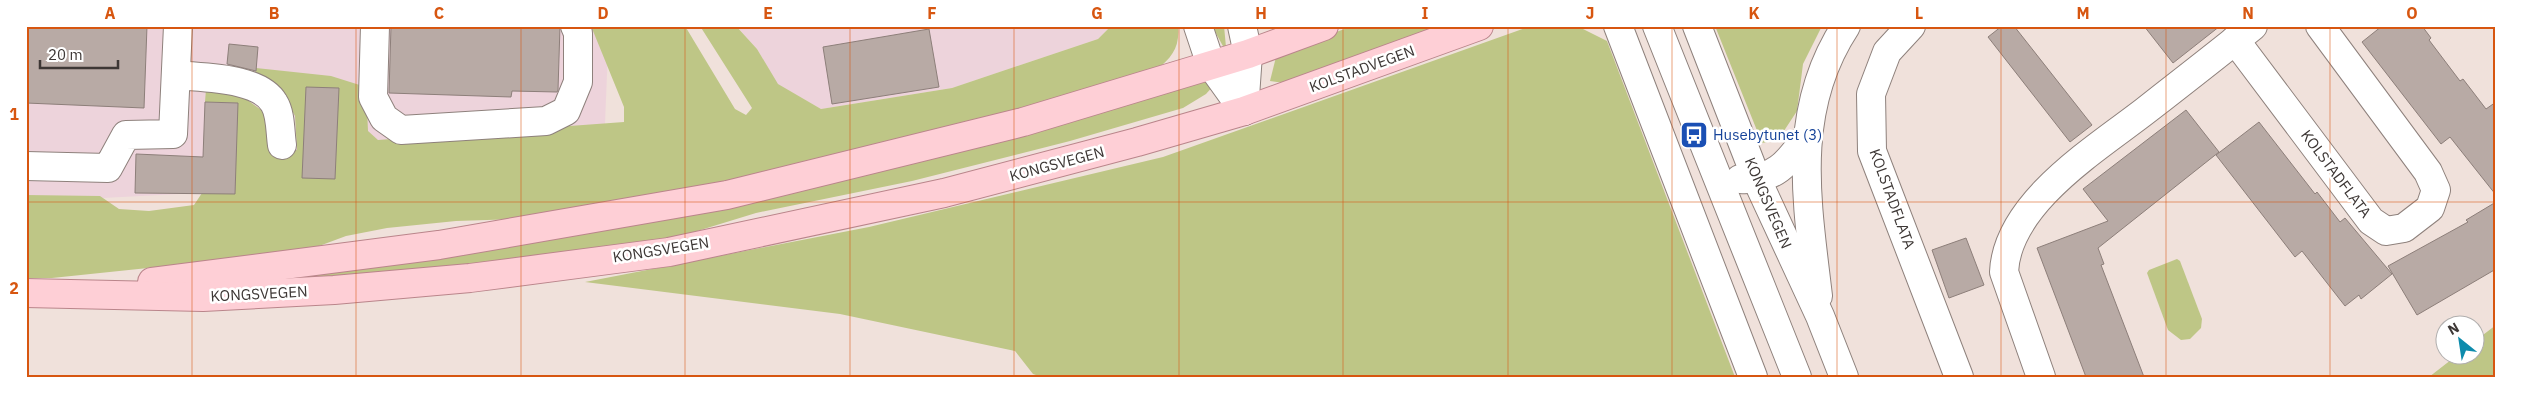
<svg xmlns="http://www.w3.org/2000/svg" width="2522" height="403" font-family="'IBM Plex Sans',sans-serif">
<style>
.commercial{fill:#edd3db}
.green{fill:#bec686}
.building{fill:#b8aaa5;stroke:#8d7f7a}
.lines{fill:none;stroke-linecap:round;stroke-linejoin:round}
.minor-casing{stroke:#8e817c;stroke-width:30}
.major-casing{stroke:#ba858b;stroke-width:30}
.minor{stroke:#fff;stroke-width:28}
.major{stroke:#fecfd6;stroke-width:28}
.grid{fill:none;stroke:#d75610;stroke-width:1;stroke-opacity:0.55}
.labels{text-anchor:middle;stroke-width:5;stroke-linejoin:round;paint-order:stroke}
.street-label{font-size:15px;fill:#3d3735;stroke:#fff}
.transit-label{font-size:15px;fill:#164399;stroke:#fff;text-anchor:start}
.neatline{fill:none;stroke:#d75610;stroke-width:2}
.grid-label{font-size:16px;text-anchor:middle;font-weight:bold;fill:#d75610}
</style>
<rect width="100%" height="100%" fill="#f0e1db"/>
<g class="commercial">
<polygon points="26,26 609,26 603,172 26,202"/>
<polygon points="736,26 1111,26 1098,39 952,88 821,109 777,84 757,49"/>
</g>
<g class="green">
<path d="M 591,26 L 685,26 L 735,109 L 746,115 L 752,108 L 700,26 L 736,26 L 757,49 L 778,84 L 821,109 L 952,88 L 1098,39 L 1111,26 L 1178,26 C 1180,47 1172,58 1156,70 L 1014,114 L 699,189 L 522,219 L 456,221 L 387,228 L 346,236 L 303,252 L 52,278 L 26,278 L 26,195 L 100,196 L 119,209 L 149,211 L 194,205 L 202,193 L 237,103 L 205,102 L 206,89 L 232,89 L 264,112 L 275,152 L 297,150 L 295,116 L 280,89 L 255,76 L 256,68 L 331,76 L 366,87 L 368,131 L 378,140 L 624,122 L 624,107 Z"/>
<polygon points="1212,26 1224,26 1226,47 1224,48"/>
<polygon points="1353,26 1456,26 1291,84 1270,81 1277,53"/>
<polygon points="1531,26 1577,26 1607,41 1735,377 1042,377 1033,374 1015,351 840,314 585,282 869,227 1163,157"/>
<polygon points="1715,26 1822,26 1803,64 1797,111 1778,140 1762,143"/>
<polygon points="1213,73 1215,84 1206,94 1183,108 1070,141 912,181 756,213 645,247 520,266 197,288 380,264"/>
<polygon points="2177,259 2180,261 2202,319 2201,328 2190,339 2181,340 2168,330 2147,273 2149,270"/>
<polygon points="2496,325 2496,377 2429,377 2456,356 2474,356 2475,341"/>
</g>
<g class="building">
<polygon points="26,26 147,26 144,108 26,103"/>
<polygon points="391,26 560,26 558,90 557,92 512,91 511,97 389,93"/>
<polygon points="2002,26 2014,26 2092,125 2070,142 1988,37"/>
<polygon points="2144,26 2220,26 2173,63"/>
<polygon points="2382,26 2422,26 2431,38 2429,40 2460,81 2463,79 2486,109 2496,102 2496,195 2450,137 2441,144 2362,42"/>
<polygon points="929,29 939,87 832,104 823,47"/>
<polygon points="229,44 258,47 256,71 227,64"/>
<polygon points="306,87 339,88 335,179 302,178"/>
<polygon points="205,102 238,103 235,194 135,193 136,154 203,157"/>
<polygon points="2186,110 2219,152 2098,248 2104,264 2101,265 2144,377 2086,377 2037,248 2108,221 2083,189"/>
<polygon points="2259,122 2315,194 2317,192 2340,222 2345,218 2392,274 2361,299 2359,295 2345,306 2302,251 2295,257 2216,155"/>
<polygon points="2496,202 2496,269 2417,315 2388,266 2468,222 2466,220"/>
<polygon points="1966,238 1984,285 1949,298 1932,250"/>
</g>
<g class="lines">
<g class="minor-casing">
<g id="minor">
<polyline points="375,26 373,97 384,118 401,130 546,121 566,111 578,82 578,33 575,26"/>
<polyline points="1198,26 1211,65 1244,111"/>
<polyline points="1242,26 1248,54 1244,111"/>
<polyline points="1618,26 1753,377"/>
<polyline points="1657,26 1797,377"/>
<polyline points="1697,26 1757,180 1820,316 1844,377"/>
<polyline points="1911,26 1887,52 1871,94 1872,151 1959,377"/>
<polyline points="2235,40 2371,221 2386,231 2404,228 2430,208 2436,190 2428,172 2320,26"/>
<path d="M 176,75 C 203,78 259,77 274,103 C 281,114 280,132 282,145"/>
<polyline points="26,166 108,168 126,135 173,134 178,26"/>
<path d="M 1740,179 C 1774,181 1788,163 1806,138"/>
<path d="M 1818,296 C 1807,202 1790,111 1846,26"/>
<path d="M 2041,377 L 2004,272 C 2007,203 2096,149 2145,111 C 2181,83 2217,55 2253,26"/>
</g>
</g>
<g class="major-casing">
<g id="major">
<polyline points="152,282 439,245 727,195 1023,122 1248,54 1324,26"/>
<polyline points="26,293 203,297 334,290 470,278 669,252 944,193 1137,142 1244,111 1479,26"/>
</g>
</g>
<use href="#minor" class="minor"/>
<use href="#major" class="major"/>
</g>
<path class="grid" d="M 192,26 L 192,377M 356,26 L 356,377M 521,26 L 521,377M 685,26 L 685,377M 850,26 L 850,377M 1014,26 L 1014,377M 1179,26 L 1179,377M 1343,26 L 1343,377M 1508,26 L 1508,377M 1672,26 L 1672,377M 1837,26 L 1837,377M 2001,26 L 2001,377M 2166,26 L 2166,377M 2330,26 L 2330,377M 26,202 L 2496,202"/>
<defs>
<g id="bus-square" transform="scale(1.4375)"><rect x="-9" y="-9" width="18" height="18" rx="4" fill="#1a4fb4" stroke="#fff"/><path d="M-5-6H5V4H4V6H2V4H-2V6H-4V4H-5ZM-3.5-4V0h7V-4ZM-3.5 1.2v1.5H-2V1.2ZM2 1.2v1.5H3.5V1.2Z" fill="#fff"/></g>
</defs>
<g fill-rule="evenodd">
<use href="#bus-square" x="1694" y="135"/>
</g>
<g class="labels">
<g class="street-label">
<text transform="translate(1362 69) rotate(-20)" y="5">KOLSTADVEGEN</text>
<text transform="translate(1057 164) rotate(-15)" y="5">KONGSVEGEN</text>
<text transform="translate(2336 174) rotate(53)" y="5">KOLSTADFLATA</text>
<text transform="translate(1892 199) rotate(70)" y="5">KOLSTADFLATA</text>
<text transform="translate(1768 203) rotate(67)" y="5">KONGSVEGEN</text>
<text transform="translate(661 250) rotate(-9)" y="5">KONGSVEGEN</text>
<text transform="translate(259 294) rotate(-3)" y="5">KONGSVEGEN</text>
</g>
<g class="transit-label">
<text x="1713" y="140">Husebytunet (3)</text>
</g>
</g>
<rect width="2522" height="403" fill="none" stroke="#ffffff" stroke-width="55"/>
<g transform="translate(2460 340) rotate(330)"><circle r="24" fill="#ffffff" stroke="#b1afae"/>
<path d="M0-4L9 19L0 12L-9 19Z" fill="#0d8bac"/>
<text y="-8" font-size="14" font-weight="bold" text-anchor="middle" fill="#3d3735">N</text>
</g>
<path d="M40 60v8h78v-8" fill="none" stroke="#3d3735" stroke-width="2.5"/>
<text x="48" y="60" font-size="15" fill="#3d3735" stroke="#ffffff" stroke-width="4" paint-order="stroke">20 m</text>
<rect x="28" y="28" width="2466" height="348" class="neatline"/>
<g class="grid-label">
<text x="110" y="19">A</text>
<text x="274" y="19">B</text>
<text x="439" y="19">C</text>
<text x="603" y="19">D</text>
<text x="768" y="19">E</text>
<text x="932" y="19">F</text>
<text x="1097" y="19">G</text>
<text x="1261" y="19">H</text>
<text x="1425" y="19">I</text>
<text x="1590" y="19">J</text>
<text x="1754" y="19">K</text>
<text x="1919" y="19">L</text>
<text x="2083" y="19">M</text>
<text x="2248" y="19">N</text>
<text x="2412" y="19">O</text>
<text x="14" y="120">1</text>
<text x="14" y="294">2</text>
</g>
</svg>
